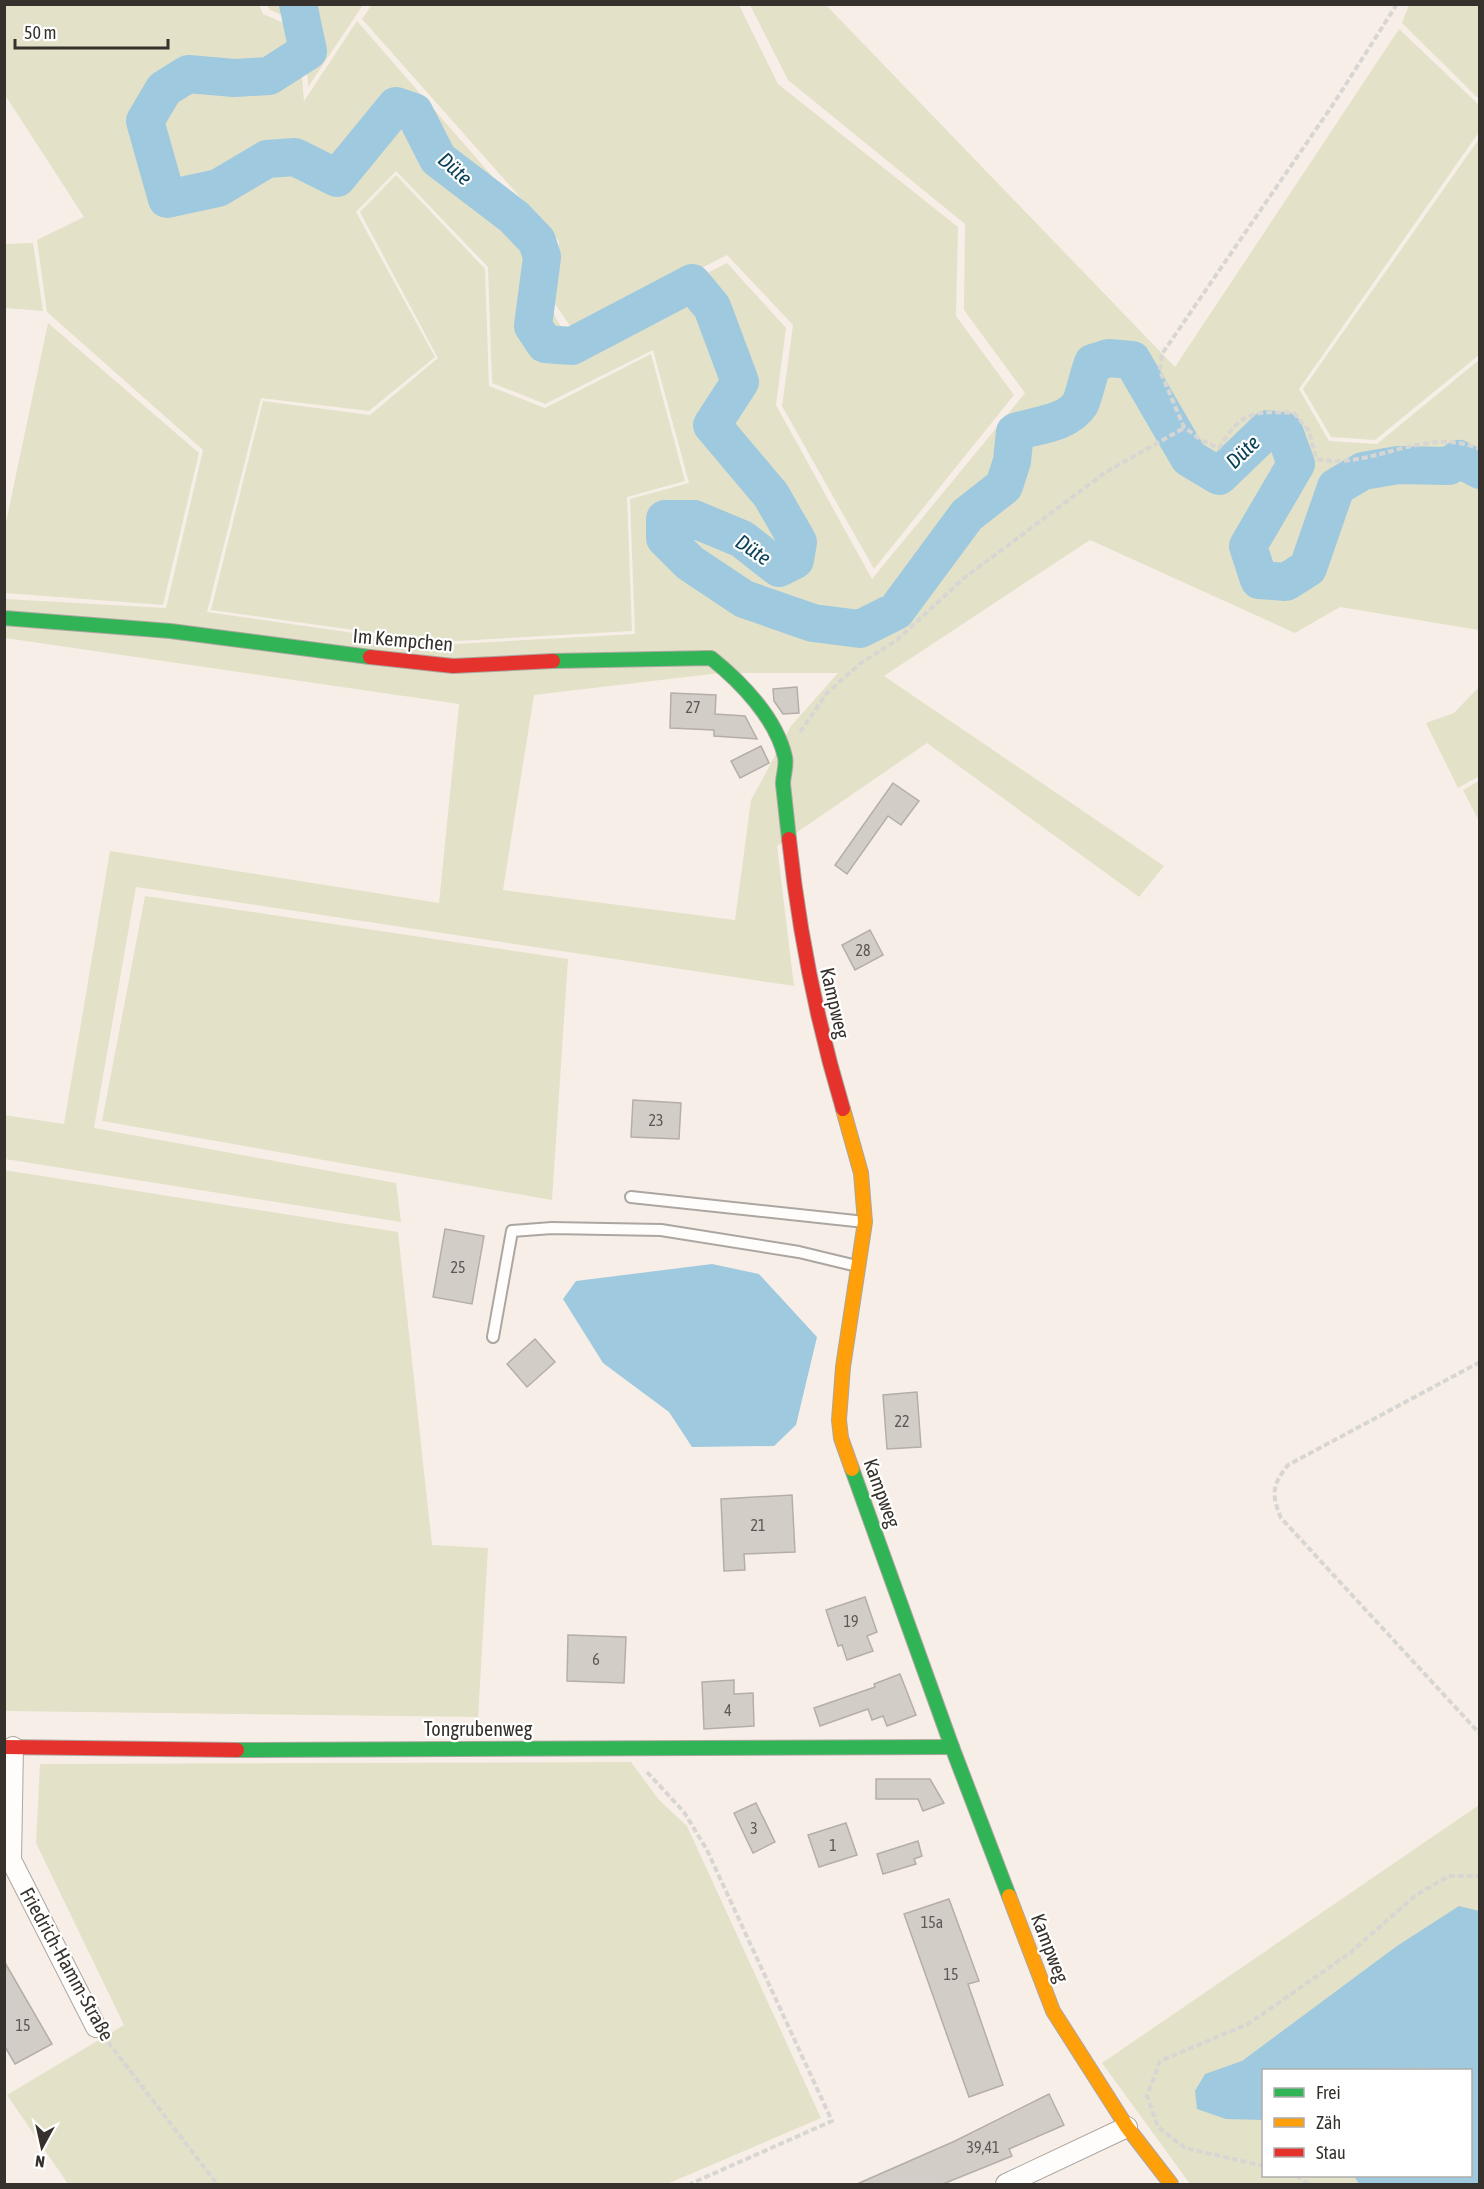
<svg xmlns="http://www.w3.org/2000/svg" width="1484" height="2189" font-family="'Asap Condensed',sans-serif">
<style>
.green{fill:#e3e1c8;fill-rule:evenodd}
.water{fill:#9ec9df}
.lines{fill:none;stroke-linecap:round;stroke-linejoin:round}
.river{stroke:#9ec9df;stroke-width:38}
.building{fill:#d3cdc7;stroke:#b4aea8;stroke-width:1.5}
.lane-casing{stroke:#aca6a1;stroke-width:14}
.street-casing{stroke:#aca6a1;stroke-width:22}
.fast-casing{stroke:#aca6a1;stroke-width:16}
.slow-casing{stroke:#aca6a1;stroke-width:16}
.jam-casing{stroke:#aca6a1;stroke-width:16}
.path{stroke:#d8d6d3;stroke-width:4;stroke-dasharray:6 3;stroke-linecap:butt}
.lane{stroke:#fefdfb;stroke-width:10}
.street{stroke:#fefdfb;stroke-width:20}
.fast{stroke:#30b455;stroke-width:14}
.slow{stroke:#ff9f0a;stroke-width:14}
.jam{stroke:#e5322d;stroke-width:14}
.labels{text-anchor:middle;stroke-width:4.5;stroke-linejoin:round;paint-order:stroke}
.number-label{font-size:16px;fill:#5d5853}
.street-label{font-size:20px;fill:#36312c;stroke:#fff}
.water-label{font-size:21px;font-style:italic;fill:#0c435b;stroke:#fff}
</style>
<rect width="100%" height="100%" fill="#f7efe7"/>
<g class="green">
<polygon points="372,4 739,5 778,84 958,227 956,316 1014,395 874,569 782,406 793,325 727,255 575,333 555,304 559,241 362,19"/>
<path d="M 5,5 L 259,5 L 263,14 L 298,29 L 304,101 L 357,21 L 551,244 L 549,305 L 570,343 L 727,263 L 786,328 L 776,405 L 872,579 L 1025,393 L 964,310 L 965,224 L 788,80 L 750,5 L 826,5 L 1175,367 L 1399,29 L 1479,105 L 1479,132 L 1299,389 L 1329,441 L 1377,444 L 1479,360 L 1479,630 L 1340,607 L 1295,633 L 1090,540 L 884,676 L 1164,866 L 1139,897 L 927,743 L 777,846 L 794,986 L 136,887 L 94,1128 L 396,1183 L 401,1222 L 5,1159 L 4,1115 L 64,1124 L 110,851 L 439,903 L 459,704 L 5,638 L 5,599 L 166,608 L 203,450 L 47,312 L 37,240 L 84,217 L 5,95 ZM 396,171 L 488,267 L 492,383 L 545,404 L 653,350 L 689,483 L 630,499 L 635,634 L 438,645 L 207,612 L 261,398 L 369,411 L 435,357 L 356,212 ZM 720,673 L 838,673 L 791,726 L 751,800 L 735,920 L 503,890 L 534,695 Z"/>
<polygon points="267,5 363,5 308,87 305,25 270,10"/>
<polygon points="1409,5 1479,5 1479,99 1402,23"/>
<polygon points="1479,139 1479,355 1375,440 1331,437 1303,389"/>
<polygon points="396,175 485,269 489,386 545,408 651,354 685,481 627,497 632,631 439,642 211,610 263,401 370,415 438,358 360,212"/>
<polygon points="33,243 43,311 5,308 5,244"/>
<polygon points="48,323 199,453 163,605 5,593 5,527"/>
<polygon points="1479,687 1479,776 1458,788 1426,723 1454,713"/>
<polygon points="1479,781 1479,821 1463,790"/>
<polygon points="145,896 568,959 552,1200 102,1121"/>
<polygon points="4,1170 398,1232 432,1545 488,1548 478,1717 5,1711"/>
<polygon points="631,1762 659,1800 687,1826 821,2118 667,2184 68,2184 7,2095 124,2025 36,1843 40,1764"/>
<path d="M 1479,1805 L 1479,2184 L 1190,2184 L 1102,2063 ZM 1264,2070 L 1470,2070 L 1470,2176 L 1264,2176 Z"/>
</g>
<g class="water">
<polygon points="712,1264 759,1274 817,1337 796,1425 774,1446 692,1447 669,1412 603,1363 563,1299 576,1281"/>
<polygon points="1459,1906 1479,1911 1479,2184 1359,2184 1354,2176 1470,2176 1470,2070 1424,2068 1264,2070 1263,2120 1226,2119 1197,2109 1195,2091 1205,2074 1242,2061 1397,1946"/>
</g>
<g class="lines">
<path class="river" d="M 298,4 L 308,51 L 269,76 L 234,78 L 188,74 L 164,89 L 145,121 L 167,199 L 218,188 L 267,159 L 295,157 L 337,178 L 396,106 L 414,112 L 438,159 L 514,217 L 537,241 L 542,257 L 533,326 L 545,344 L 572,346 L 692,283 L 712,307 L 740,382 L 712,425 L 771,495 L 798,542 L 795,560 L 779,568 L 742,539 L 694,519 L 665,519 L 665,538 L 690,563 L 744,599 L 813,623 L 860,629 L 896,611 L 967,515 L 1004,486 L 1012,461 L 1015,432 C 1036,425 1067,424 1080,404 C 1083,400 1089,372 1093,363 L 1109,358 L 1132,360 L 1189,458 L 1219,476 L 1268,429 L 1284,431 L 1296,464 L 1248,546 L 1259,580 L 1286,582 L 1308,568 L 1336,487 L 1363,471 L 1398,465 L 1449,466 L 1459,459 L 1480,470"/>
</g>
<g class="building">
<polygon points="797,687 799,713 783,714 774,701 773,689"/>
<polygon points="671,693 716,695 715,714 745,716 757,739 714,736 714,730 670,728"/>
<polygon points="761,746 769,763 740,778 731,761"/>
<polygon points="893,783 919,801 901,825 888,816 847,874 835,865"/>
<polygon points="870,930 883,955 855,970 842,945"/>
<polygon points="633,1100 681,1103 679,1139 631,1137"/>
<polygon points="445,1229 484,1236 472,1304 433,1297"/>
<polygon points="535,1339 555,1362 527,1387 507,1364"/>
<polygon points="917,1392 921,1447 887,1449 883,1395"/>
<polygon points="792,1495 795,1552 744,1554 745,1570 724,1571 721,1499"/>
<polygon points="865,1597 877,1632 867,1636 873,1651 847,1660 842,1645 838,1646 826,1610"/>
<polygon points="568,1635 626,1637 624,1683 567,1681"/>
<polygon points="900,1674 916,1715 887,1726 883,1716 872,1720 868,1709 820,1726 814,1708 875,1687 874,1684"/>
<polygon points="734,1680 734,1694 753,1693 754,1726 704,1729 702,1682"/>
<polygon points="876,1779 930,1779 944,1803 923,1811 918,1799 876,1799"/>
<polygon points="756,1803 775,1842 753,1853 734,1813"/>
<polygon points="846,1823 857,1855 819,1867 808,1835"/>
<polygon points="918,1841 922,1856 914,1859 916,1864 883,1874 877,1854"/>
<polygon points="949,1899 979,1981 968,1984 1003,2085 969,2097 904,1914"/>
<polygon points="4,1961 52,2044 15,2064 4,2045"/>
<polygon points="1049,2094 1064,2125 1009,2149 1012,2156 943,2184 857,2184 955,2141"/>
</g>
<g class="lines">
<g class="lane-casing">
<g id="lane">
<polyline points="631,1197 865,1222"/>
<polyline points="493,1337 512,1231 552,1228 661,1230 799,1252 857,1266"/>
</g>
</g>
<g class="street-casing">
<g id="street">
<polyline points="13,1747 11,1860 96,2027"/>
<polyline points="1006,2184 1127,2127"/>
</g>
</g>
<g class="fast-casing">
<g id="fast">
<polyline points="4,618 170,631 370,657"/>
<path d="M 553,661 L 711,658 C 741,682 776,718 785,757 C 787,766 783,775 783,784 C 785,803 787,821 789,839"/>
<polyline points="852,1469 952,1747 1009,1896"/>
<polyline points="237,1750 952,1747"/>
</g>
</g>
<g class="slow-casing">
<g id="slow">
<polyline points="843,1109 861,1173 865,1222 843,1367 839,1420 841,1438 852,1469"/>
<polyline points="1009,1896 1053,2011 1127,2127 1171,2184"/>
</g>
</g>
<g class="jam-casing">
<g id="jam">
<polyline points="370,657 453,666 553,661"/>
<path d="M 789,839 C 799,933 816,1019 843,1109"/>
<polyline points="4,1747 237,1750"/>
</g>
</g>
<g class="path">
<path d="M 1397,4 L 1334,103 L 1162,354 L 1160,371 L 1184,427 L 1201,440 L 1219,448 C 1241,411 1254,411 1294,413 L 1309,431 L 1316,459 C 1372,471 1422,425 1480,449"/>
<polyline points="800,732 827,693 861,663 897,640 964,578 1106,472 1184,428"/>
<path d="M 1480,1362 L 1288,1465 C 1272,1485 1271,1494 1281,1518 L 1480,1734"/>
<polyline points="647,1772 684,1812 707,1850 832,2121 690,2184"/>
<polyline points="108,2042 217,2184"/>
<polyline points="1264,2166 1185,2148 1158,2127 1147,2096 1160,2061 1248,2024 1350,1953 1416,1895 1449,1876 1480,1876"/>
<polyline points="1296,2176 1309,2184"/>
</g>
<use href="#lane" class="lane"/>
<use href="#street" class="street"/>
<use href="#fast" class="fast"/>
<use href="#slow" class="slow"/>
<use href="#jam" class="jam"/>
</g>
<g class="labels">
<g class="number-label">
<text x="693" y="713">27</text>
<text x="863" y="956">28</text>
<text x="656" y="1126">23</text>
<text x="458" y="1273">25</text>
<text x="902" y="1427">22</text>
<text x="758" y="1531">21</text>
<text x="851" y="1627">19</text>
<text x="596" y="1665">6</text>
<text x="728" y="1716">4</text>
<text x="754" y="1834">3</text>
<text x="833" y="1851">1</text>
<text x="932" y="1928">15a</text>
<text x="951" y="1980">15</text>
<text x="23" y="2031">15</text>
<text x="983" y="2153">39,41</text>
</g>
<g class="street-label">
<text transform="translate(403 640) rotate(5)" y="7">Im Kempchen</text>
<text transform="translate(835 1003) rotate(77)" y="7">Kampweg</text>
<text transform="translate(882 1493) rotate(70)" y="7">Kampweg</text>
<text x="478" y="1736">Tongrubenweg</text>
<text transform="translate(1050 1948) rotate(69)" y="7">Kampweg</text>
<text transform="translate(67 1964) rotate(61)" y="7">Friedrich-Hamm-Straße</text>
</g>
<g class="water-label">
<text transform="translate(455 169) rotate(42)" y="7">Düte</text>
<text transform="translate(1243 452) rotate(-44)" y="7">Düte</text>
<text transform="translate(753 550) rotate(34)" y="7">Düte</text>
</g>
</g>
<rect width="1484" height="2189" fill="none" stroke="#36312c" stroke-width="12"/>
<rect x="1262" y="2069" width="210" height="108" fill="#ffffff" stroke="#afadab" stroke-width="1.5"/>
<rect x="1274" y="2088" width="30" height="9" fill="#30b455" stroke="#afadab" stroke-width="1.5"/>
<text x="1316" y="2099" font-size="18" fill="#36312c">Frei</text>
<rect x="1274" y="2118" width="30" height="9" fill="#ff9f0a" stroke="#afadab" stroke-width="1.5"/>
<text x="1316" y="2129" font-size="18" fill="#36312c">Zäh</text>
<rect x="1274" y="2148" width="30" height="9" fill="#e5322d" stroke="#afadab" stroke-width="1.5"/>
<text x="1316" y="2159" font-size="18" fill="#36312c">Stau</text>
<g transform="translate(42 2147) rotate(188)" stroke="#ffffff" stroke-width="4.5" paint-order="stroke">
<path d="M0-4.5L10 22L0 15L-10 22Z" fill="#36312c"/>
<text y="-9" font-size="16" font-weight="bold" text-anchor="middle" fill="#36312c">N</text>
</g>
<path d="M15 39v9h153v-9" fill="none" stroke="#36312c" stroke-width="3"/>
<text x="24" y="39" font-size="18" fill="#36312c" stroke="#ffffff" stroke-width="4.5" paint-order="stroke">50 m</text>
</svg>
